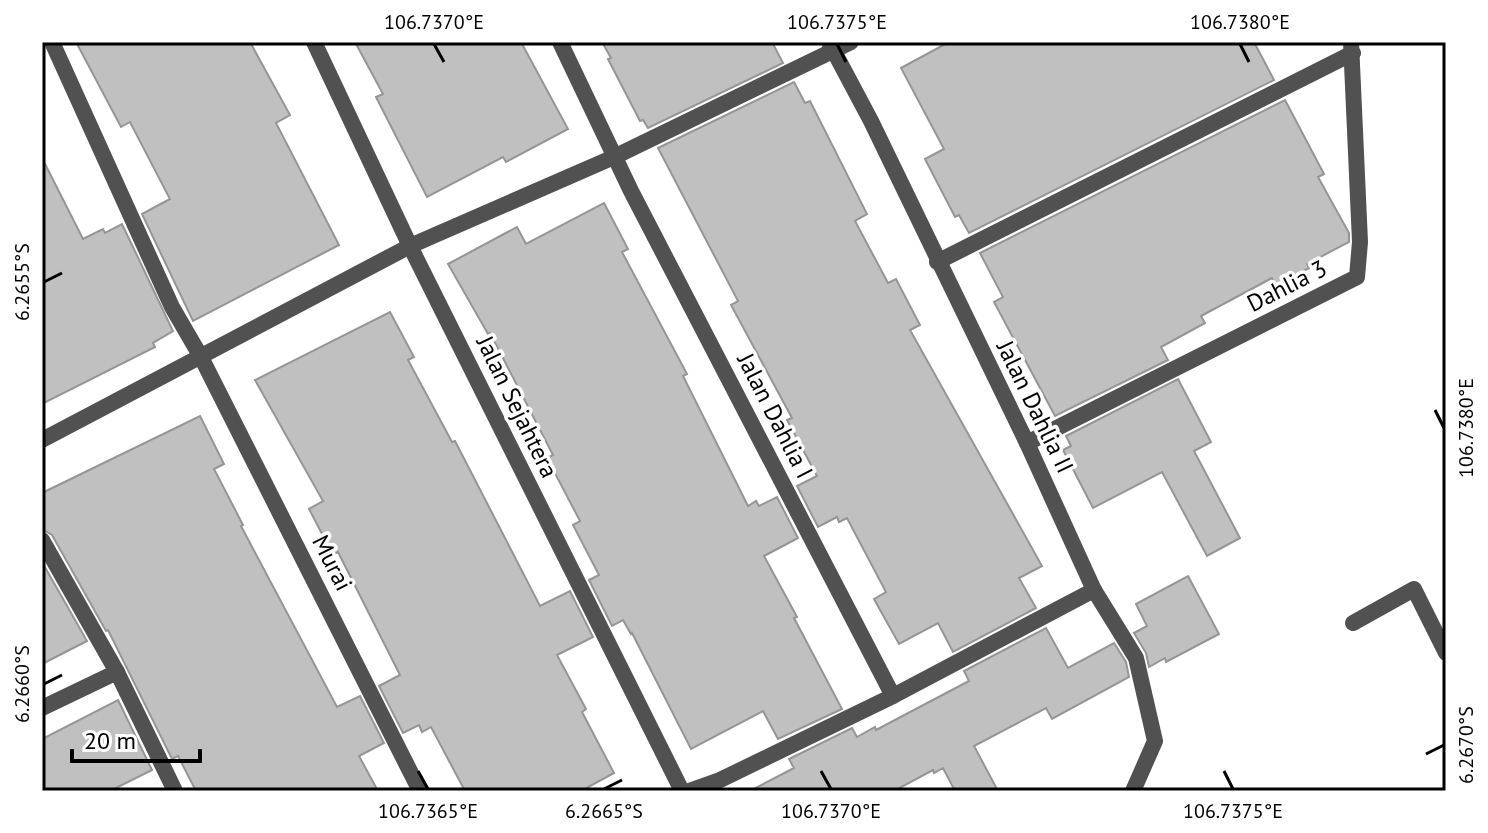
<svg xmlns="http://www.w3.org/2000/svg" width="1488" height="833" font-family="'PT Sans',sans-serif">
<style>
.building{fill:#c0c0c0;stroke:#959595;stroke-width:2}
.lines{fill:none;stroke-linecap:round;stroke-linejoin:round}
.street{stroke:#515151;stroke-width:16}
.ticks{fill:none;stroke:#000;stroke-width:3}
.labels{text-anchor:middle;stroke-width:7;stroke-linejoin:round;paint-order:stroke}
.street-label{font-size:24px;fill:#000;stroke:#fff}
.neatline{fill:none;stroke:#000;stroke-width:3}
.ticks-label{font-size:20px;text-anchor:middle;fill:#000}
</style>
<rect width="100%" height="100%" fill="#fff"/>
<g class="building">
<polygon points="76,42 250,42 290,115 276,123 339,245 193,321 142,214 170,199 130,122 121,127"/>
<polygon points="355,42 521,42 568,129 506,162 503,157 427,197 376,97 383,94"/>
<polygon points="602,42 772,42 783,63 648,128 643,120 640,121 608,59 611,58"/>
<polygon points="949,42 1254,42 1274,80 969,233 959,215 955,217 925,159 944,149 901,68"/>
<polygon points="794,82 805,103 810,101 867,214 855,221 888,283 896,279 920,325 910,330 1042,566 1019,578 1036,608 953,652 938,623 899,644 874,599 886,592 847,518 839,522 837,517 818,527 797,486 817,476 787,420 792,418 731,305 738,301 658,148"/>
<polygon points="1285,100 1324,174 1318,177 1349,233 1349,242 1307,264 1309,268 1276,286 1272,278 1201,316 1205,323 1161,347 1168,360 1055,416 994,302 1003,297 980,253"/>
<polygon points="42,158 83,239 103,229 105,233 122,224 173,331 153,343 155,347 42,404"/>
<polygon points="604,203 628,249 622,252 687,374 683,376 748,506 756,501 759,506 777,497 798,538 764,556 797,617 794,618 842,709 778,739 763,711 691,749 632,633 631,634 623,620 612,626 589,580 599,575 573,525 580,521 547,458 553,455 490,333 488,334 448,264 517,227 526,244"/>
<polygon points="390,312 414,357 408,360 452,442 455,441 540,606 570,591 593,637 557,655 586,709 582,712 614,773 581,791 465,791 431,727 422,732 419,725 403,733 379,686 400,675 338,552 333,555 309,509 323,501 255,380"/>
<polygon points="1178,379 1211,442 1194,451 1240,538 1207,556 1162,472 1093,508 1063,450 1071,446 1066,436"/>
<polygon points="200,416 224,464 214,469 243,525 241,526 337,707 360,696 384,743 359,756 378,791 196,791 178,756 172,759 108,630 106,631 52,535 42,529 42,493"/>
<polygon points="42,562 87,641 42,664"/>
<polygon points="1188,576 1219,634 1166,662 1165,658 1149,667 1146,653 1134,633 1147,626 1136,604"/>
<polygon points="1046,628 1068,668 1114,643 1126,662 1129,677 1052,719 1046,708 974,746 998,791 955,791 943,768 934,773 933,770 894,791 750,791 794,768 789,759 852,728 857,737 875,727 876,730 969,681 964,671"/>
<polygon points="118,700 152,770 110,791 42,791 42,739"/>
</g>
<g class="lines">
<g class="street">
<polyline points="52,42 172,307 201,357 420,791"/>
<polyline points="314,42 410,246 682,791"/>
<polyline points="560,42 631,191 893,696"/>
<polyline points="829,42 871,121 1027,443 1094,590 1136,658 1155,741 1133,791"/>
<polyline points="937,262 1353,53"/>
<polyline points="42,440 410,246 614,157 851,42"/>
<polyline points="1027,443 1357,277 1360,242 1351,42"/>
<polyline points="42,540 117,672 175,791"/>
<polyline points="1353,623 1414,589 1446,653"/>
<polyline points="42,708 117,672"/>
<polyline points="689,791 720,780 893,696 1094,590"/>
</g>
</g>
<path class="ticks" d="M 434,44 L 444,62M 837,44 L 846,62M 1240,44 L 1249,62M 44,282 L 62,273M 1435,410 L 1444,428M 44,684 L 62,675M 1426,754 L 1444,745M 418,771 L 428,789M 821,771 L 831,789M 1224,771 L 1233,789M 604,789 L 622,780"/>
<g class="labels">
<g class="street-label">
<text transform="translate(1287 286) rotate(-27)" y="8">Dahlia 3</text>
<text transform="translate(517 407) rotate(64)" y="8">Jalan Sejahtera</text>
<text transform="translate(1035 407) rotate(64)" y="8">Jalan Dahlia II</text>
<text transform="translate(775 416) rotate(63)" y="8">Jalan Dahlia I</text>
<text transform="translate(332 563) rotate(63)" y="8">Murai</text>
</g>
</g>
<rect width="1488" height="833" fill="none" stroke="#ffffff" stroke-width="88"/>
<path d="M72 749v12h128v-12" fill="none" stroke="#000000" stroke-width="4"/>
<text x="84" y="749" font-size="24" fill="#000000" stroke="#ffffff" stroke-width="6" paint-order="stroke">20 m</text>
<rect x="44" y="44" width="1400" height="745" class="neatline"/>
<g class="ticks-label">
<text x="434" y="29">106.7370°E</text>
<text x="837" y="29">106.7375°E</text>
<text x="1240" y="29">106.7380°E</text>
<text transform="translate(22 282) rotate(-90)" y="7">6.2655°S</text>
<text transform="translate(1466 428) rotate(-90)" y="7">106.7380°E</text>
<text transform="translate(22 684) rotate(-90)" y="7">6.2660°S</text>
<text transform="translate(1466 745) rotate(-90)" y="7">6.2670°S</text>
<text x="428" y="818">106.7365°E</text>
<text x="604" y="818">6.2665°S</text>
<text x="831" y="818">106.7370°E</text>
<text x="1233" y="818">106.7375°E</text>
</g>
</svg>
